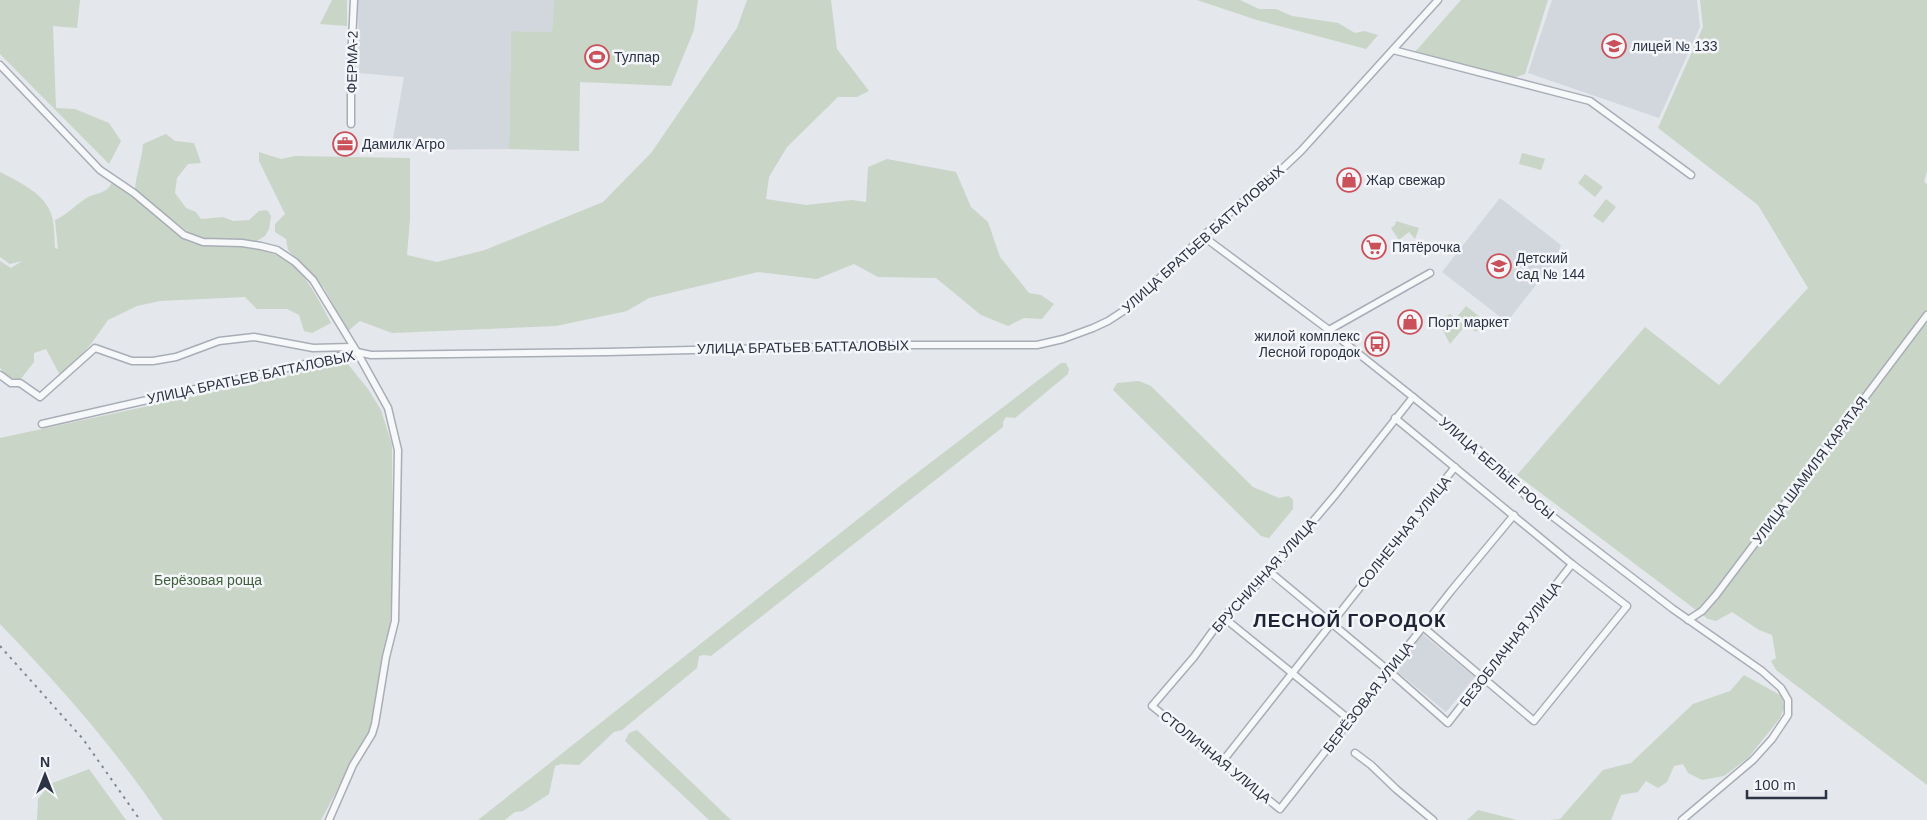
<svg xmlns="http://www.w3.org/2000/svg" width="1927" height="820" font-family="Helvetica,sans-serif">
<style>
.built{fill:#d2d6dd}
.green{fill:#c9d5c6}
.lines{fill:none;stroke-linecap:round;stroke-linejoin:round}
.street-casing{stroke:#a9adb6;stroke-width:9}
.street{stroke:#f7f8fa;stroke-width:6}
.rail{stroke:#7e8595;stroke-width:2;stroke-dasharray:2.5 5;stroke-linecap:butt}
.labels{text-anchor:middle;stroke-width:5;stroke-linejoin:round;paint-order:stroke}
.poi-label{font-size:14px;fill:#2c3344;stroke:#f4f6f9;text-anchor:start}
.street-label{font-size:14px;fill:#2c3344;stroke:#f4f6f9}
.park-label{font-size:14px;fill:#3f5f3a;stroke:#f4f6f9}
.district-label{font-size:19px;font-weight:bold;letter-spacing:1px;fill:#1e2435;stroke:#f4f6f9}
</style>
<rect width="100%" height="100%" fill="#e4e7ec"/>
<g class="built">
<polygon points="358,0 554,0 552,32 511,31 509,149 391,150 404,77 359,73"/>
<polygon points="1552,0 1697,0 1700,27 1659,118 1528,73"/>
<polygon points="1500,198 1561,245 1556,259 1507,322 1442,272"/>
<polygon points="1421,633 1475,677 1446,712 1393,668"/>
</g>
<g class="green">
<polygon points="0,0 80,0 77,28 53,26 56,108 75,109 109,123 121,141 109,164 0,54"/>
<polygon points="332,0 347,0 347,26 320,24"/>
<polygon points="554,0 698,0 694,30 671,86 580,82 579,151 509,149 511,31 552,32"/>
<polygon points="747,0 831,0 837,49 869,91 857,97 838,97 787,147 769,177 766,199 806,205 852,200 866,202 868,167 887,159 956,172 971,207 988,222 1000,257 1029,293 1041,295 1054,304 1042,319 1024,318 1008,326 981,315 936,278 878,277 854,264 817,279 758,272 649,298 627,311 556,326 392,333 360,321 348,331 324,288 288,250 286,239 275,232 275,224 285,214 259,161 259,152 281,159 295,156 410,158 410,219 407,255 437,262 485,250 603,202 651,153 737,28"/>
<polygon points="1197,0 1240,0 1259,9 1276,9 1292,16 1338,23 1355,33 1364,31 1378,35 1366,49 1257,20"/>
<polygon points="1461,0 1548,0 1525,74 1513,78 1432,58 1415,52"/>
<polygon points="1700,0 1927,0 1927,171 1924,182 1927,184 1927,785 1776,670 1771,661 1776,658 1772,635 1759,630 1732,612 1716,621 1708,619 1517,475 1645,327 1719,385 1808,288 1758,205 1658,128 1703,27"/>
<path d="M 166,134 L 175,141 L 194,143 L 201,163 L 188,164 L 177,178 L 175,193 L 186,208 L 196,212 L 201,219 L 223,217 L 233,221 L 249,220 L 259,211 L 267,210 L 271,216 L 269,229 L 265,236 L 255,242 L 196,238 L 135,190 C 136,174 142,160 143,144 Z"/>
<polygon points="1522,153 1545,159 1541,170 1519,164"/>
<path d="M 0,172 C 17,181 40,191 49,209 C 55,220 54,236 55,248 L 58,249 L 55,220 C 67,215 74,206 85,199 C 95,192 107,195 112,182 C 126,191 139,201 151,212 C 163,222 174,234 187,241 C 199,247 219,246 233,246 C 291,248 306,275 331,323 L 312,333 L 304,331 L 299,315 L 287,309 L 257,309 L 245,297 L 160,301 L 137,306 L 108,320 L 91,344 L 61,377 L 46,349 L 34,353 L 34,362 L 20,380 L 8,377 L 0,368 L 0,261 L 11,268 L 22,261 L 10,264 L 0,257 Z"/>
<polygon points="1585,174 1603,187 1595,197 1578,183"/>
<polygon points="1606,199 1616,207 1603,223 1593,216"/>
<polygon points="1396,221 1419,228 1415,239 1409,232 1399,240 1391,228 1395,225"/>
<polygon points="1466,306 1485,321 1476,332 1457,317"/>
<polygon points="1450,314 1465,326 1450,344 1438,321"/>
<path d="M 347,363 L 368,389 L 381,410 L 392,445 L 393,570 L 390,624 L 374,714 L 369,731 L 321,820 L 163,820 C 116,749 59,685 0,624 L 0,438 Z"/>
<polygon points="1061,363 1066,363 1069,369 1068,374 1015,418 1006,417 1003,422 1003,427 711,656 704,655 699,656 697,668 622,730 614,732 579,765 561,764 555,766 549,794 523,811 515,812 505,820 478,820 896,489"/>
<polygon points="1139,381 1151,386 1253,487 1279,498 1289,496 1293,500 1293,509 1269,538 1261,536 1113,390 1117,383"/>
<polygon points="1744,675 1782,696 1784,708 1780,718 1748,758 1724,776 1702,780 1688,773 1683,764 1674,766 1667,782 1658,788 1646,781 1638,792 1621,795 1611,820 1550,820 1560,819 1603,770 1631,763 1693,704 1730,691"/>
<polygon points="637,730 731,820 709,820 625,741 629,733"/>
<polygon points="89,769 126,820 37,820 38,799 50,784"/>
<polygon points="1478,810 1517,820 1467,820"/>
</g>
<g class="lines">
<g class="street-casing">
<g id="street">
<polyline points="1393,50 1590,101 1691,175"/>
<polyline points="0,65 100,170 134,193 184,235 203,242 242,243 261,246 277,250 295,262 313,280 357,352 388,408 398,450 395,621 386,657 375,724 372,734 353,765 329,820"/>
<polyline points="351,124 351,62 354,0"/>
<polyline points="1204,237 1329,330 1413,397 1497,465 1526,496 1673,609 1762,671 1781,688 1788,700 1788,715 1772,739 1753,760 1682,820"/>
<polyline points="1329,330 1430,273"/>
<polyline points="0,375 11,383 20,383 40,397 95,348 132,361 153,361 176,357 219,341 254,337 313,348 352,347"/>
<polyline points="1413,397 1336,494 1270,572 1223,617 1194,657 1152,706 1280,809 1451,591 1514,515"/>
<polyline points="1395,418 1572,564 1627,606 1534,721 1423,627"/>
<polyline points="42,424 357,352 371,355 608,352 904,345 1037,345 1063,339 1093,328 1108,321 1128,308 1215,225 1282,169 1301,151 1438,0"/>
<polyline points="1270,572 1389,671 1448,723 1572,564"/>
<polyline points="1223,617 1350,720"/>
<polyline points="1688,620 1702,611 1716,595 1927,315"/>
<polyline points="1355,753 1371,765 1396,789 1433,820"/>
<polyline points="1222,762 1455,467"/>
</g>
</g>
<use href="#street" class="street"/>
<polyline class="rail" points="0,646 83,739 140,820"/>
</g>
<defs>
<g id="school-ring" transform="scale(1.25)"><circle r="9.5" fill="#f4f6f9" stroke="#ca505a" stroke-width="1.5"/><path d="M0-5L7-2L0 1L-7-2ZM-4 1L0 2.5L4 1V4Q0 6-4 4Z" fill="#ca505a"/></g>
<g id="stadium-ring" transform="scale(1.25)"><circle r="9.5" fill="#f4f6f9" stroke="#ca505a" stroke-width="1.5"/><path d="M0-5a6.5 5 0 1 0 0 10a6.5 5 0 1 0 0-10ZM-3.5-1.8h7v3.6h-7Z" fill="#ca505a"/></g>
<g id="office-ring" transform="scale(1.25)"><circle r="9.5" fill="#f4f6f9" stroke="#ca505a" stroke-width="1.5"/><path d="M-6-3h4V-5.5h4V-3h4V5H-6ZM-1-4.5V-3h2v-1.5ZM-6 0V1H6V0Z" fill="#ca505a"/></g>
<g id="shop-ring" transform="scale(1.25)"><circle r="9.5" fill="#f4f6f9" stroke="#ca505a" stroke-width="1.5"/><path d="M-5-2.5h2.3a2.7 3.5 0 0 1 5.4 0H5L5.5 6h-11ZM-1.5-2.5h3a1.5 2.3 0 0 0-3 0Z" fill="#ca505a"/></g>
<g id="supermarket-ring" transform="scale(1.25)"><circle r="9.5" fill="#f4f6f9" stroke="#ca505a" stroke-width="1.5"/><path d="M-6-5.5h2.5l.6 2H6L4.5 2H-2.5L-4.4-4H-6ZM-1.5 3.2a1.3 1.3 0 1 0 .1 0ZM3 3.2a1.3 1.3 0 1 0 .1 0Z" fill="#ca505a"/></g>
<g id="bus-ring" transform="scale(1.25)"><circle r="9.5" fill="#f4f6f9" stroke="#ca505a" stroke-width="1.5"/><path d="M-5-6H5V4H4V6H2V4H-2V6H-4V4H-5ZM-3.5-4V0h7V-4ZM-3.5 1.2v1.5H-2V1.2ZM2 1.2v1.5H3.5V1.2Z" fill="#ca505a"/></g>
</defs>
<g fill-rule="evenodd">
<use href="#school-ring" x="1614" y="46"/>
<use href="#stadium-ring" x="597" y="57"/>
<use href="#office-ring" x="345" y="144"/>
<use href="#shop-ring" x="1349" y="180"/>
<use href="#supermarket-ring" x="1374" y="247"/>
<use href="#school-ring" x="1499" y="266"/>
<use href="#shop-ring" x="1410" y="322"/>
<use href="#bus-ring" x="1377" y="344"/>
</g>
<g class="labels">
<g class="poi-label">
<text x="1632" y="51">лицей № 133</text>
<text x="614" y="62">Тулпар</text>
<text x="362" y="149">Дамилк Агро</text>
<text x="1366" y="185">Жар свежар</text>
<text x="1392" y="252">Пятёрочка</text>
<text x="1516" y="263">Детский<tspan x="1516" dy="16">сад № 144</tspan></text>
<text x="1428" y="327">Порт маркет</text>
<text x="1360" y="341" text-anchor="end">жилой комплекс<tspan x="1360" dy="16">Лесной городок</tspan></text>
</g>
<g class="street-label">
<text transform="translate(352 62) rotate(-89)" y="5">ФЕРМА-2</text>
<text transform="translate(1203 239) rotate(-42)" y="5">УЛИЦА БРАТЬЕВ БАТТАЛОВЫХ</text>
<text transform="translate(803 347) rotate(-1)" y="5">УЛИЦА БРАТЬЕВ БАТТАЛОВЫХ</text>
<text transform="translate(251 377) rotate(-12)" y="5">УЛИЦА БРАТЬЕВ БАТТАЛОВЫХ</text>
<text transform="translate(1497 468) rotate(41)" y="5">УЛИЦА БЕЛЫЕ РОСЫ</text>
<text transform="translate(1810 470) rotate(-53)" y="5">УЛИЦА ШАМИЛЯ КАРАТАЯ</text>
<text transform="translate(1404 532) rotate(-51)" y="5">СОЛНЕЧНАЯ УЛИЦА</text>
<text transform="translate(1264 575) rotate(-48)" y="5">БРУСНИЧНАЯ УЛИЦА</text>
<text transform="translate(1510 644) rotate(-52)" y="5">БЕЗОБЛАЧНАЯ УЛИЦА</text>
<text transform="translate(1368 697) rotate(-52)" y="5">БЕРЁЗОВАЯ УЛИЦА</text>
<text transform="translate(1216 757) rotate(39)" y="5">СТОЛИЧНАЯ УЛИЦА</text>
</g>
<g class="park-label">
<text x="208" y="585">Берёзовая роща</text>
</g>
<g class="district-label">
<text x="1350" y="627">ЛЕСНОЙ ГОРОДОК</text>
</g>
</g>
<g transform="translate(45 775)" stroke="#f4f6f9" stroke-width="4" paint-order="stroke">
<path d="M0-4L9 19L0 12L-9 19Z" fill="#2c3344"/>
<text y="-8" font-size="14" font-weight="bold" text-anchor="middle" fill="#2c3344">N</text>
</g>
<path d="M1747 790v8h79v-8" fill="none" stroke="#2c3344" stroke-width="2.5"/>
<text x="1754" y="790" font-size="15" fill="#2c3344" stroke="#f4f6f9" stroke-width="4" paint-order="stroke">100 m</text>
</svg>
